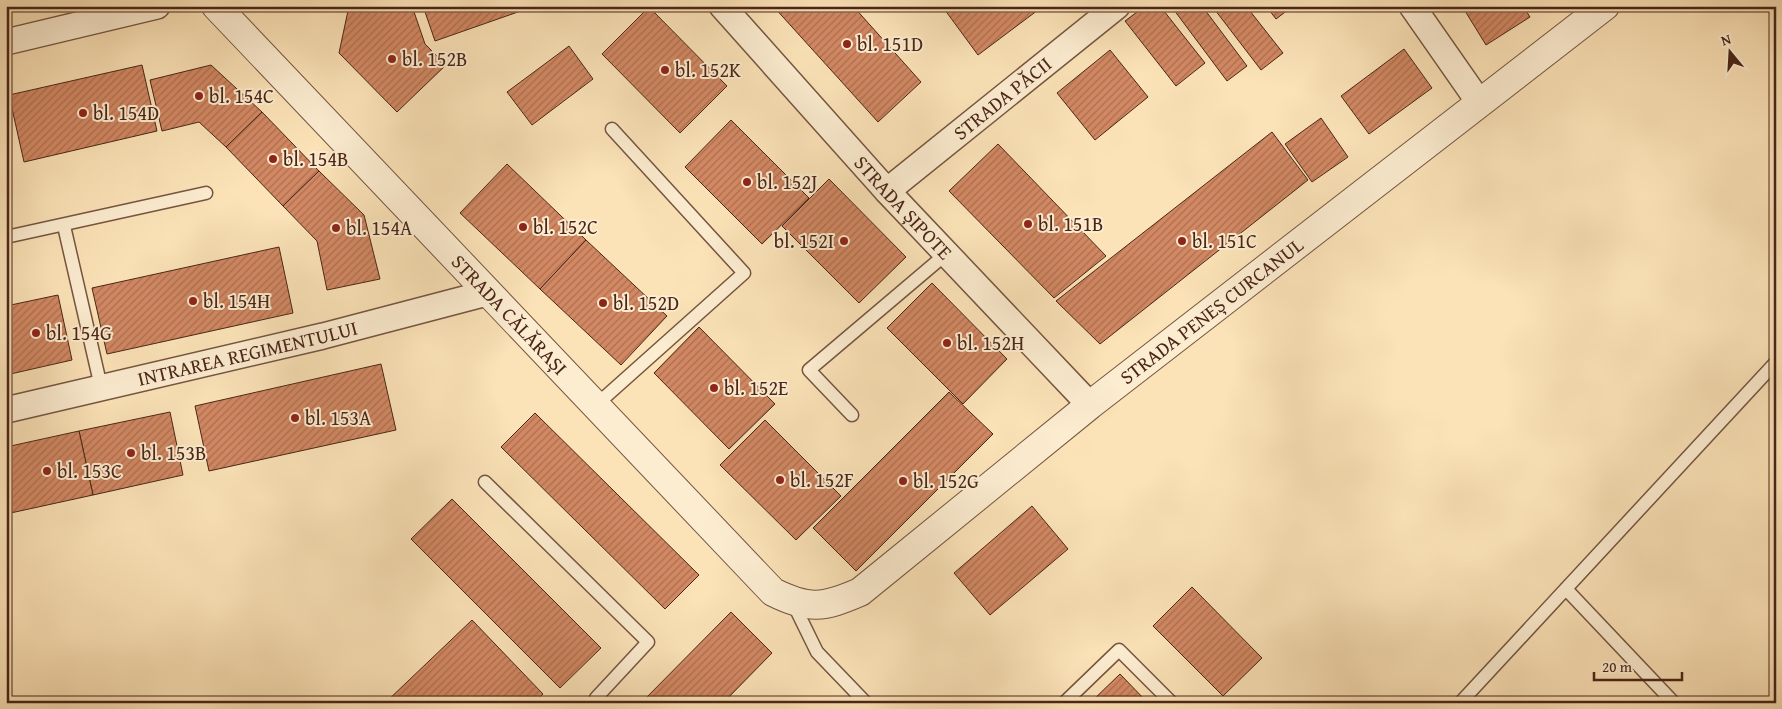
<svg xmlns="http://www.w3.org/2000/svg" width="1782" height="709" font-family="'Gentium Book Plus',serif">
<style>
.building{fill:url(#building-hatch);stroke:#4a2618}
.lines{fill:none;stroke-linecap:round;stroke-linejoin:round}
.service-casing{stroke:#765540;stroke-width:15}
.minor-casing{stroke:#765540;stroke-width:28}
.tertiary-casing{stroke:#765540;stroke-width:30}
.service{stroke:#fcecd0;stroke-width:12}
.minor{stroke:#fcecd0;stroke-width:25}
.tertiary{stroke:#fcecd0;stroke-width:28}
.poi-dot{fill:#8f2418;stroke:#fcecd0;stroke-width:2}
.labels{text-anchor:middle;stroke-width:4;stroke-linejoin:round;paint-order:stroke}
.poi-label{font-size:20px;fill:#4a2618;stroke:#fcecd0;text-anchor:start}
.street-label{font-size:20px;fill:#4a2618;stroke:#fcecd0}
</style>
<defs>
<pattern id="building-hatch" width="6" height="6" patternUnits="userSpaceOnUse" patternTransform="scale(1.25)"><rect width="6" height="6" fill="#d28863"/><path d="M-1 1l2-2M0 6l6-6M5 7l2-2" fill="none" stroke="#ac6f51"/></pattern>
</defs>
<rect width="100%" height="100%" fill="#fbe2b7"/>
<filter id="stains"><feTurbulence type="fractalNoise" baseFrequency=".004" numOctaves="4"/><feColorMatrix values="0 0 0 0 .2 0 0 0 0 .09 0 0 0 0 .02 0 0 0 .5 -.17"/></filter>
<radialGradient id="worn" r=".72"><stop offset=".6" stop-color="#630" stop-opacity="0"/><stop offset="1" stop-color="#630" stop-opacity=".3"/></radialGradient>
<g class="building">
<polygon points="349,6 412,6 425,44 446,65 397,112 339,53"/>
<polygon points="423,6 535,6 435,41"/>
<polygon points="773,6 853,6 921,82 878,122"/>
<polygon points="942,6 1029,6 1034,13 978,55"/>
<polygon points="1029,6 1044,6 1034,13"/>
<polygon points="1145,6 1160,6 1205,63 1176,86 1125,21"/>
<polygon points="1171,6 1202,6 1247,66 1227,81"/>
<polygon points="1212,6 1246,6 1283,53 1261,70"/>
<polygon points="1266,6 1293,6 1276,19"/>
<polygon points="1462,6 1523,6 1530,17 1486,45"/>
<polygon points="649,7 727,86 680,133 602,54"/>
<polygon points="569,46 593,79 532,125 507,92"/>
<polygon points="1404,49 1432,88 1369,134 1341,96"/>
<polygon points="1110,50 1148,97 1095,140 1057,93"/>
<polygon points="142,65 157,131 24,162 9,95"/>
<polygon points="211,65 262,112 226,147 199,122 162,131 150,80"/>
<polygon points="262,112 319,171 283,206 226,147"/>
<polygon points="1321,118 1348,157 1312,182 1285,144"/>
<polygon points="731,120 809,198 762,244 685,167"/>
<polygon points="1272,132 1308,180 1100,344 1056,301"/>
<polygon points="998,144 1106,256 1054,298 949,191"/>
<polygon points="507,164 586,240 540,289 460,213"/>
<polygon points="319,171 364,215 380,279 327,290 317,241 283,206"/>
<polygon points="829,179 906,257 859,303 782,226"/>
<polygon points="586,240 667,316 621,365 540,289"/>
<polygon points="279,247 293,313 107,354 92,288"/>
<polygon points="932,283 1007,359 963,404 887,328"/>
<polygon points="58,295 72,360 6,375 6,306"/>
<polygon points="699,327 775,404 729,449 654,373"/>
<polygon points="381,364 396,430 209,471 195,406"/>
<polygon points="949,392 993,434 856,571 813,528"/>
<polygon points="170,412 183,475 93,495 79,431"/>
<polygon points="535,413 699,575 665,609 501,447"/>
<polygon points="765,420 841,496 796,540 720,465"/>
<polygon points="79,431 93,495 6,514 6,447"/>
<polygon points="452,499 601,648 560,688 411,539"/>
<polygon points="1032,506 1068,549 990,615 954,573"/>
<polygon points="1192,587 1262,658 1223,696 1153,626"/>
<polygon points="731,612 772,653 723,703 641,703"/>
<polygon points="472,620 543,694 534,703 385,703"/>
<polygon points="1120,674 1148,703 1090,703"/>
</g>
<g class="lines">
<g class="service-casing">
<g id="service">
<polyline points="64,226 101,387"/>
<polyline points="6,237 206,193"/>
<polyline points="595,406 744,273 612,129"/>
<polyline points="852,415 809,370 946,254"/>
<polyline points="485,482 648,642 596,698 601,703"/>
<polyline points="1566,589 1674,703"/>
<polyline points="792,601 817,652 866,703"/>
<polyline points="1064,703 1119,650 1172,703"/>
<polyline points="1460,703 1776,362"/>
</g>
</g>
<g class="minor-casing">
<g id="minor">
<path id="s1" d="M 722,6 L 887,191 L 1090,405"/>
<polyline points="1412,6 1479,102"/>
<polyline points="6,42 157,6"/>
<path id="s2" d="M 887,191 L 1117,6"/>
<path id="s3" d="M 6,410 L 323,336 L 487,293"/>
</g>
</g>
<g class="tertiary-casing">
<g id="tertiary">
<path id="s4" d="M 216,6 L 773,592 C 809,610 823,608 860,592 L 1090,405 L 1605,6"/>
</g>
</g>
<use href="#service" class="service"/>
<use href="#minor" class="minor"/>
<use href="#tertiary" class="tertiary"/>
</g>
<g class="poi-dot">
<circle cx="847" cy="44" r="5"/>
<circle cx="392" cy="59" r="5"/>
<circle cx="665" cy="70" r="5"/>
<circle cx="199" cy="96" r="5"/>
<circle cx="83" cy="113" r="5"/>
<circle cx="273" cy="159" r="5"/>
<circle cx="747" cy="182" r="5"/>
<circle cx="1028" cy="224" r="5"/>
<circle cx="523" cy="227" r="5"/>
<circle cx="336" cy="228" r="5"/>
<circle cx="844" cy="241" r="5"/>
<circle cx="1182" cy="241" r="5"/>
<circle cx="193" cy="301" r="5"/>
<circle cx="603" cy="303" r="5"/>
<circle cx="36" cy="333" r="5"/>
<circle cx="947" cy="343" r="5"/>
<circle cx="714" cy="388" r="5"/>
<circle cx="295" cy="418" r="5"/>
<circle cx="131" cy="453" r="5"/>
<circle cx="47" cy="471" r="5"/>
<circle cx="780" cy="480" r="5"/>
<circle cx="903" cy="481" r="5"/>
</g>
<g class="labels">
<g class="poi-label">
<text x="857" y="51">bl. 151D</text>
<text x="402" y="66">bl. 152B</text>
<text x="675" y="77">bl. 152K</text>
<text x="209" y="103">bl. 154C</text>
<text x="93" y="120">bl. 154D</text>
<text x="283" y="166">bl. 154B</text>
<text x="757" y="189">bl. 152J</text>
<text x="1038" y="231">bl. 151B</text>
<text x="533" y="234">bl. 152C</text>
<text x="346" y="235">bl. 154A</text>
<text x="834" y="248" text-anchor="end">bl. 152I</text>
<text x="1192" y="248">bl. 151C</text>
<text x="203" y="308">bl. 154H</text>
<text x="613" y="310">bl. 152D</text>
<text x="46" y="340">bl. 154G</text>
<text x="957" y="350">bl. 152H</text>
<text x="724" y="395">bl. 152E</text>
<text x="305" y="425">bl. 153A</text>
<text x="141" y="460">bl. 153B</text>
<text x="57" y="478">bl. 153C</text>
<text x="790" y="487">bl. 152F</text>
<text x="913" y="488">bl. 152G</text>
</g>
<g class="street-label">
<text dy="7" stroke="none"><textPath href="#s2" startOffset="148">STRADA PĂCII</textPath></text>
<text dy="7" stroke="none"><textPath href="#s1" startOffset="271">STRADA ȘIPOTE</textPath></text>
<text dy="7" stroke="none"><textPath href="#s4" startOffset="1350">STRADA PENEȘ CURCANUL</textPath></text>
<text dy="7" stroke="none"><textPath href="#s4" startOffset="426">STRADA CĂLĂRAȘI</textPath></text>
<text dy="7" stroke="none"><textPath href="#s3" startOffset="248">INTRAREA REGIMENTULUI</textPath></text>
</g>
</g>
<rect width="1782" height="709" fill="none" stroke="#fbe2b7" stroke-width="25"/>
<rect x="8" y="8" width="1767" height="694" fill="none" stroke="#4a2618" stroke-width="2.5"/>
<rect x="12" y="12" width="1757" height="684" fill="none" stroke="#4a2618"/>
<g transform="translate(1730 52) rotate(342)" stroke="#fcecd0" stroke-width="4" paint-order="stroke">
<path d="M0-4L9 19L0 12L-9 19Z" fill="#4a2618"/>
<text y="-8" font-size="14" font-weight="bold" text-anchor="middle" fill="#4a2618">N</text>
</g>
<path d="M1594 672v8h88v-8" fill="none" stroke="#4a2618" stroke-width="2.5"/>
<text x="1602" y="672" font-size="15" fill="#4a2618" stroke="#fcecd0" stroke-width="4" paint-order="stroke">20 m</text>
<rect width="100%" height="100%" filter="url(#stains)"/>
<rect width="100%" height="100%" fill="url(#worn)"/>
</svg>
